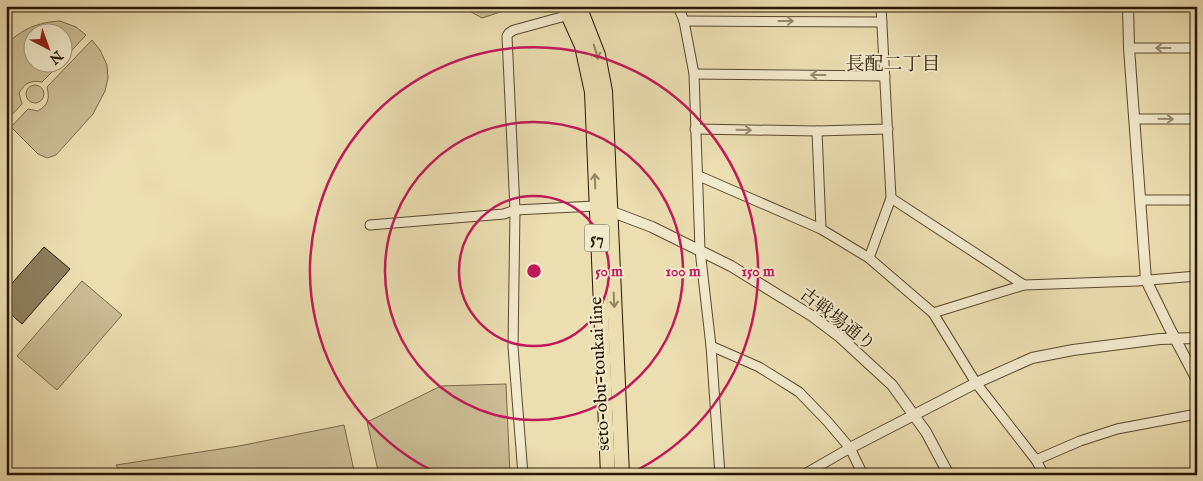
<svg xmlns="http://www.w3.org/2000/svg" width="1203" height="481" font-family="'IM FELL English','Noto Serif JP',serif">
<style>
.green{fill:#cabc93;stroke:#79694a}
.building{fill:#8d7e5d;stroke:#281602}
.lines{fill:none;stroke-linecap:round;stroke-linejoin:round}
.minor-casing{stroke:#59482e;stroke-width:11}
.tertiary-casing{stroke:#59482e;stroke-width:12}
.primary-casing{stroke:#281602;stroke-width:16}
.minor{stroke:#f2eacc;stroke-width:9}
.tertiary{stroke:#f2eacc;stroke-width:10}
.primary{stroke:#ebdeb1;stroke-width:14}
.oneway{stroke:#978b71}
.oneway2{stroke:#938462}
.ring{fill:none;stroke:#c2185b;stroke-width:2.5}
.labels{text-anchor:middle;stroke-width:4;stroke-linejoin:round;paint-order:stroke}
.shield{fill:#f2eacc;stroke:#65563f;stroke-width:1}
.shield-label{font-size:16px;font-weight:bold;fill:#281602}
.street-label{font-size:18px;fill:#281602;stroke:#f2eacc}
.neighbourhood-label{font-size:19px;fill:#281602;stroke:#f2eacc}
.centre{fill:#c2185b;stroke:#f2eacc;stroke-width:2.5}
.ring-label{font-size:15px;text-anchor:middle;font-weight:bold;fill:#c2185b;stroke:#f2eacc;stroke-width:4;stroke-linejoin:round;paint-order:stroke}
</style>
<rect width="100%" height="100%" fill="#ebdeb1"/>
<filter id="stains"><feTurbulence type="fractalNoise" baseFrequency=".004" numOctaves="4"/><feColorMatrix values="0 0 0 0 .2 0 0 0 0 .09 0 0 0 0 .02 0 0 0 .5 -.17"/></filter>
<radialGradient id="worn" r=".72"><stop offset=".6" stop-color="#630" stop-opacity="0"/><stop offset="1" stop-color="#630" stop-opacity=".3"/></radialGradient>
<g class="green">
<polygon points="460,6 519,6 482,18"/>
<path d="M 60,21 L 76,27 L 86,35 L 63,60 L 62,32 L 32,32 L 32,62 L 61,63 L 42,82 C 30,80 25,83 19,93 L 22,104 L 6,121 L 6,45 C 21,29 39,22 60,21 Z"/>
<path d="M 92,40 L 100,50 L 107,65 L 108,78 L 105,91 L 93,114 L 56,155 L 47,158 L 38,154 L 11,127 L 28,109 L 38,111 C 48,105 50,99 47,87 Z"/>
<circle cx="35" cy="94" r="9"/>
<polygon points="82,281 122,315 57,390 17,356"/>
<polygon points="506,384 510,475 379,475 367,422 441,386"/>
<polygon points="344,425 355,475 123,475 116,465 239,446"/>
</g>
<polygon class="building" points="44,247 70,269 22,324 6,310 6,290"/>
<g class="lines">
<g class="minor-casing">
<g id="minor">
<polyline points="678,6 684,21 694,74 700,250 711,346 720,475"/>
<polyline points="684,21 882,22"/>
<polyline points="1129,48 1197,48"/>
<polyline points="694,74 885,76"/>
<polyline points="1135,119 1197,119"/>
<polyline points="695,129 817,131 888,129"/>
<polyline points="817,131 821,229"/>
<polyline points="699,176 821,229 869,258 933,313 976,383 1036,460 1044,475"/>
<polyline points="891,198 1024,285"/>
<polyline points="1140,200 1197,200"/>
<polyline points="370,225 504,214 515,210 595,206 601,207"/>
<polyline points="869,258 891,198 881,6"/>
<polyline points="933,313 1024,285 1137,281 1197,276"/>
<polyline points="711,346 759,367 799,392 827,421 850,448 863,475"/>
<polyline points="1036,460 1080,441 1117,429 1197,414"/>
<polyline points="523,475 513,347 515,210 507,36 509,33 514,30 569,15"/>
<polyline points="803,475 850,448"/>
</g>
</g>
<g class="tertiary-casing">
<g id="tertiary">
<polyline points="1128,6 1129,48 1146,280 1169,327 1197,380"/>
<polyline points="610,211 652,227 731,266 812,316 840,337 892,385 926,432 949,475"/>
<polyline points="850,448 976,383 1032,358 1073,350 1160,339 1197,338"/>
</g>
</g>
<g class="primary-casing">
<g id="primary">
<polyline points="564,6 582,46 592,92 608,475"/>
<polyline points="579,6 598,55 605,91 622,475"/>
</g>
</g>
<use href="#minor" class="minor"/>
<use href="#tertiary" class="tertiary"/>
<use href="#primary" class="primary"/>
</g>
<defs><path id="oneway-shaft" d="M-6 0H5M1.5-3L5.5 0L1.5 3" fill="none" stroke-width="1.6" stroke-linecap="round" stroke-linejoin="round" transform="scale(1.25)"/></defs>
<g class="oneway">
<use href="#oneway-shaft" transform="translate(786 21)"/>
<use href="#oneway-shaft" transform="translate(1163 48) rotate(-180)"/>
<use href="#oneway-shaft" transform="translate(818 75) rotate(-180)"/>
<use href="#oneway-shaft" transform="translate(1166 119) rotate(1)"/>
<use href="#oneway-shaft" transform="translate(744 130) rotate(1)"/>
</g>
<g class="oneway2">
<use href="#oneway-shaft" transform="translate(596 52) rotate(73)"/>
<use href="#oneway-shaft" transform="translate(595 181) rotate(-92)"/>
<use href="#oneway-shaft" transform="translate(614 300) rotate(87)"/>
</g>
<g class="ring">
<circle cx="534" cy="271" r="75"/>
<circle cx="534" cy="271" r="149"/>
<path d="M439 474A224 224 0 1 1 629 474"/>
</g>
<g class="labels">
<rect class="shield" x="584.5" y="224.5" width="25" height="27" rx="4"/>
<g class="shield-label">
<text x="597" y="244">57</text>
</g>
<g class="street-label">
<text transform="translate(838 319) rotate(38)" y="6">古戦場通り</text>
<text transform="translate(599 374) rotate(-93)" y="6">seto-obu-toukai line</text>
</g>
<g class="neighbourhood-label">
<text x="893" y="70">長配二丁目</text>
</g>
</g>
<circle cx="534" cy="271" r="8" class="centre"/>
<g class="ring-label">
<text x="609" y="276">50 m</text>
<text x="683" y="276">100 m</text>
<text x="758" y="276">150 m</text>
</g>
<rect width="1203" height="481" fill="none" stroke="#ebdeb1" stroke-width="25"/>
<rect x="8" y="8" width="1188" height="466" fill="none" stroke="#281602" stroke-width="2.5"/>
<rect x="12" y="12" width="1178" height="456" fill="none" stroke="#281602"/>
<g transform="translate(48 48) rotate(139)"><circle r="24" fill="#f2eacc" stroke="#a1957b"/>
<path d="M0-4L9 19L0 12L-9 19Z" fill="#8f2418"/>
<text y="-8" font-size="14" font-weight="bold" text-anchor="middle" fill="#281602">N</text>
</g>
<rect width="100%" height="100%" filter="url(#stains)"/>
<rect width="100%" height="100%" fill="url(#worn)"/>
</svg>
